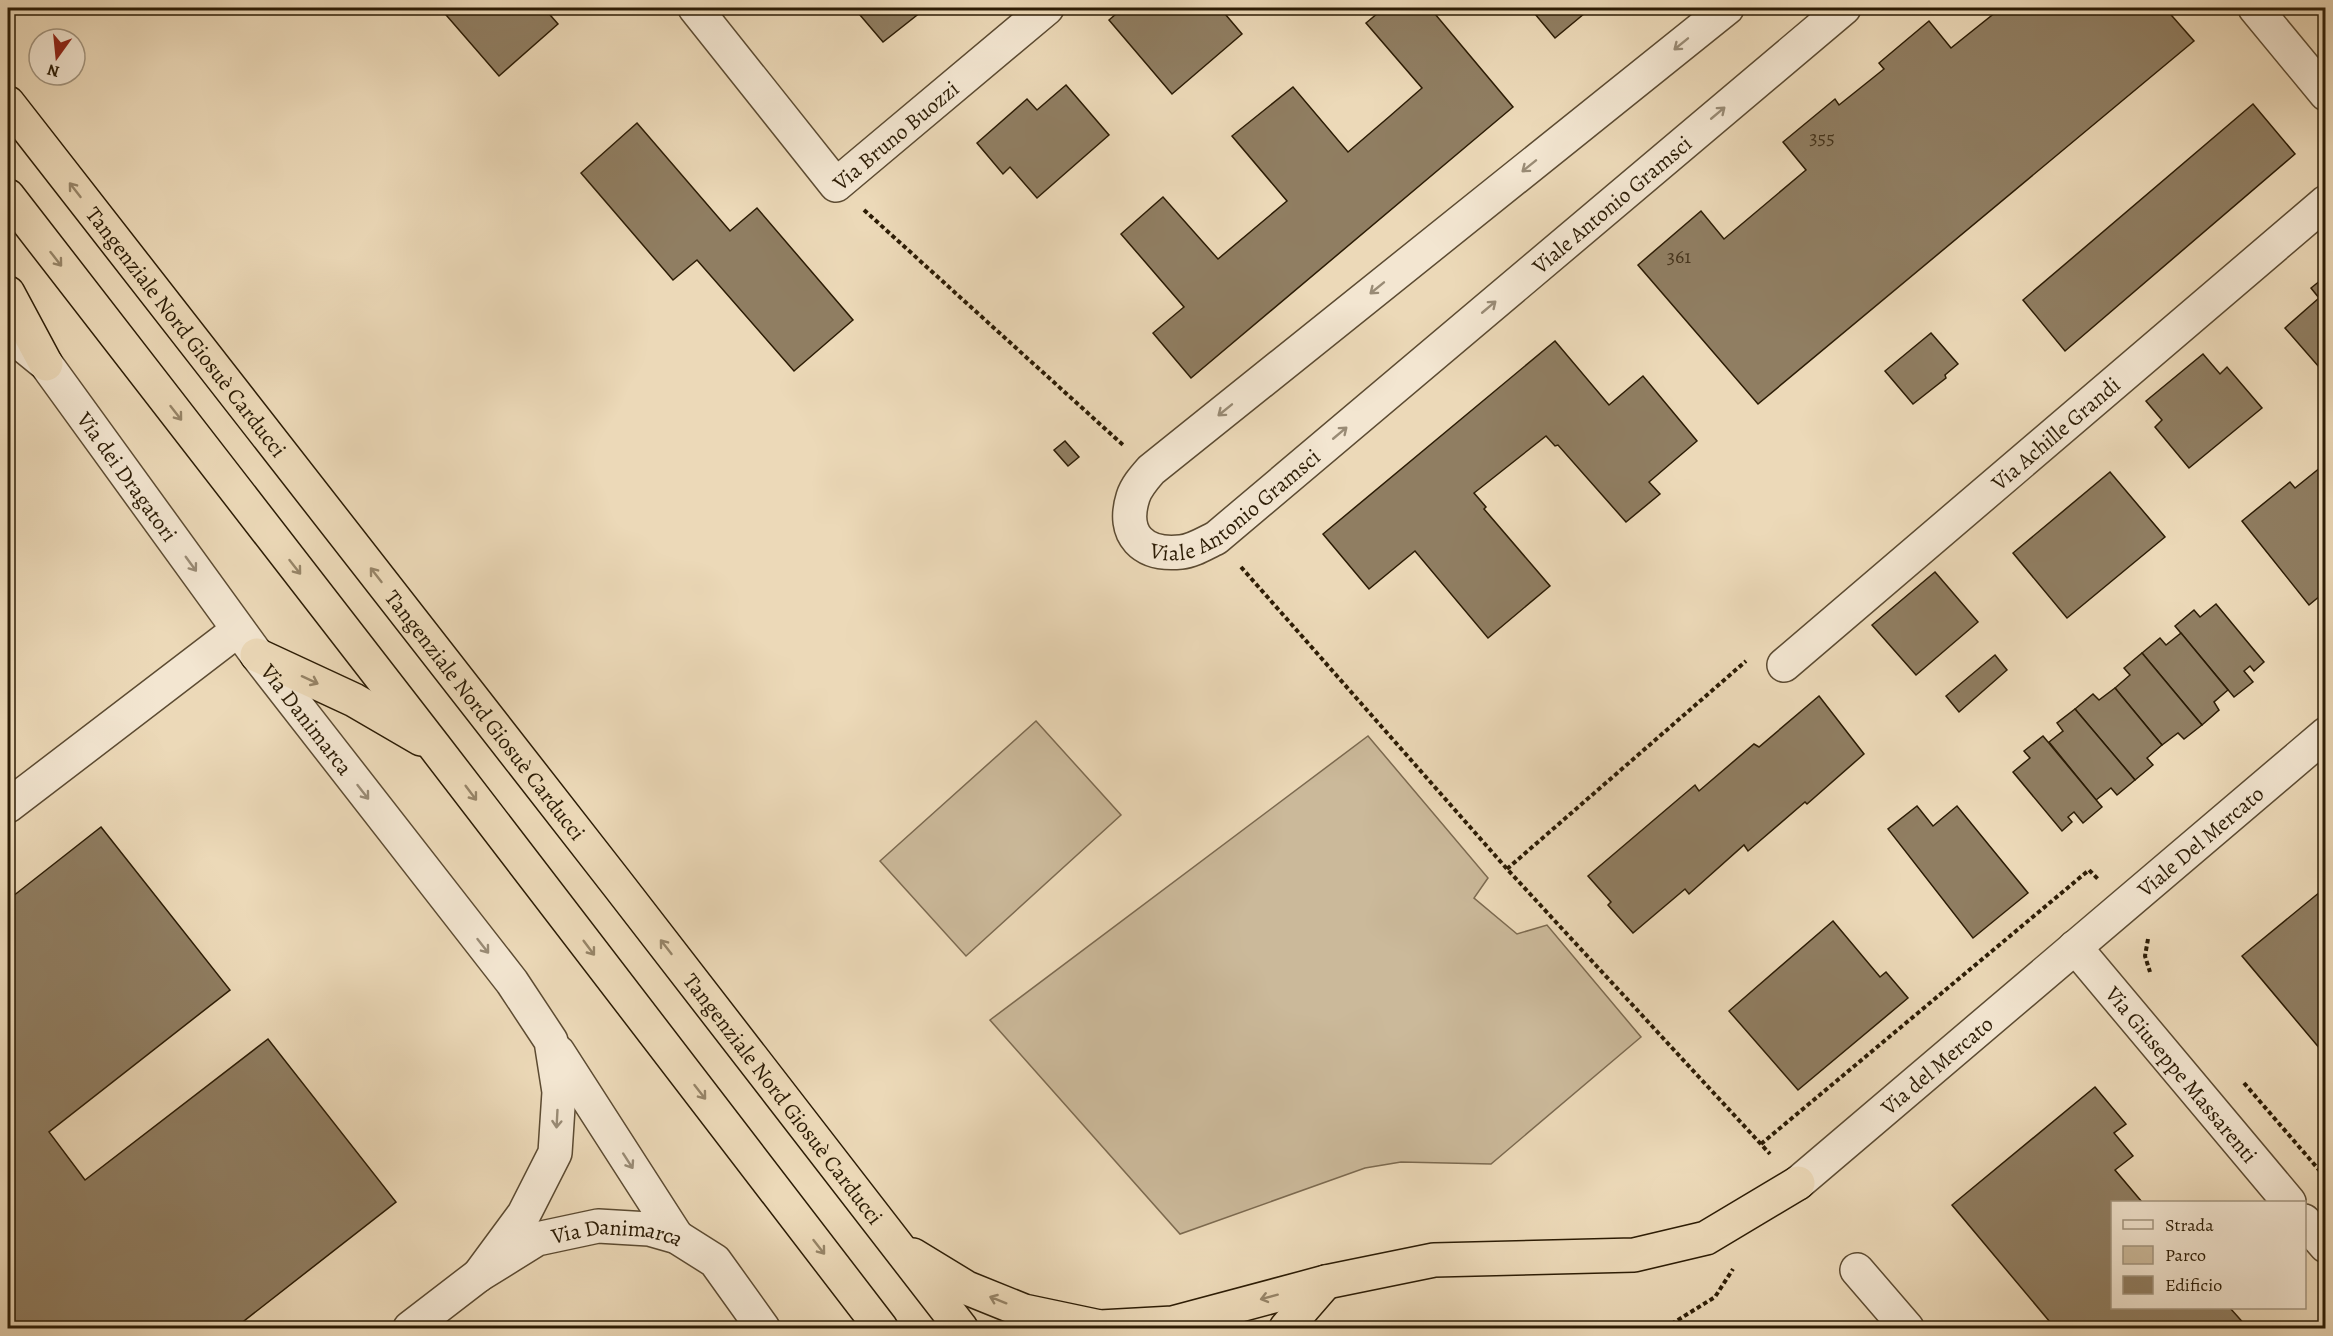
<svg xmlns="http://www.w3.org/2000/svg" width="2333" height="1336" font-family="Alegreya,serif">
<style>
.green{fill:#cbb99a;stroke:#7c6a50;stroke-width:1.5}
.building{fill:#907e62;stroke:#2c1c05;stroke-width:1.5}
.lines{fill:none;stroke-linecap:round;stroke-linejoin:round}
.street-casing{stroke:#5c4b32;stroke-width:36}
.highway-casing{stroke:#2c1c05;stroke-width:36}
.path{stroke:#2c1c05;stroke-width:4;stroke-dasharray:4.5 3;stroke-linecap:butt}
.street{stroke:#f3e6d1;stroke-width:33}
.highway{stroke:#ecd9b8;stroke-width:33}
.oneway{stroke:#998b75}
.oneway2{stroke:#968467}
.labels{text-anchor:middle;stroke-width:4.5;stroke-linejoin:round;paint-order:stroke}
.number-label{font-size:20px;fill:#45341c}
.street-label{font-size:22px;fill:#2c1c05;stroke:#f3e6d1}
</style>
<rect width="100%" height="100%" fill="#ecd9b8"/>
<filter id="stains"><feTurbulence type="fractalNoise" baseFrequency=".00333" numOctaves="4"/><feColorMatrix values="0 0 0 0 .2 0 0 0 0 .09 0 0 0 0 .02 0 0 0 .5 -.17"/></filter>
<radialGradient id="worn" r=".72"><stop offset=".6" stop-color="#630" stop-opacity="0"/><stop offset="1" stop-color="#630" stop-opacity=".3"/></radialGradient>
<g class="green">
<polygon points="1036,721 1121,815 966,956 880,861"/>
<polygon points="1368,736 1488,878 1474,898 1517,934 1547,925 1641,1037 1491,1164 1401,1162 1365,1168 1180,1234 990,1020"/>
</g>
<g class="building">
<polygon points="440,8 544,8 558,24 499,76"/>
<polygon points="860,8 926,8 883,42 860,15 863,12"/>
<polygon points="1123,8 1220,8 1242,34 1172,94 1109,20"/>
<polygon points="1384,8 1430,8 1513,107 1191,378 1153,333 1184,307 1121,234 1163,197 1218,259 1287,201 1232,136 1293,87 1348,152 1390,116 1422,88 1366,23"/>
<polygon points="1530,8 1591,8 1555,38"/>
<polygon points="2001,8 2165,8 2194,41 1758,404 1638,265 1701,211 1724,239 1806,170 1783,142 1835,99 1839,105 1884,69 1879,63 1929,21 1951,48"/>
<polygon points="1066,85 1109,135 1037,198 1010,167 1003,174 977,143 1027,99 1037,110"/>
<polygon points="2253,104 2295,154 2065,351 2023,300"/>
<polygon points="637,123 730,231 757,208 853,320 794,371 697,260 673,280 581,173"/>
<polygon points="2326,276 2326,375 2285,328 2319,298 2311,288"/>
<polygon points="1931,333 1958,364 1945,375 1946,378 1913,404 1885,371"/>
<polygon points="1555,341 1609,405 1643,376 1697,441 1649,482 1660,494 1626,522 1558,445 1555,446 1546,436 1474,493 1486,507 1484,509 1550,586 1488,638 1415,551 1369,589 1323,534"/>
<polygon points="2203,354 2220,374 2227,367 2262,408 2189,468 2155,427 2162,420 2146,401"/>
<polygon points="1065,441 1079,457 1068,466 1054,450"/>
<polygon points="2326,463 2326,591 2309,605 2242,521 2290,482 2295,488"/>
<polygon points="2110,472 2165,537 2067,618 2013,553"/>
<polygon points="1935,572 1978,622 1916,675 1872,625"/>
<polygon points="2216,604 2264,662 2254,671 2250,666 2244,671 2253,682 2234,697 2175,626 2194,610 2200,617"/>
<polygon points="2181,633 2228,690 2214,702 2219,710 2202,725 2142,653 2160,638 2166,645"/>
<polygon points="2142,653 2202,725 2184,739 2178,733 2162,745 2115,688 2130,675 2124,668"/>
<polygon points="1995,655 2007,670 1959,712 1946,696"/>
<polygon points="2115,688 2162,745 2147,758 2153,765 2135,780 2075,709 2093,694 2099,700"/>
<polygon points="1819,696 1864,754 1807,804 1805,802 1748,851 1744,845 1689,894 1685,889 1633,933 1608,905 1611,902 1588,876 1695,785 1699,791 1754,744 1759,747"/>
<polygon points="2075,709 2135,780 2117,795 2111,788 2096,800 2049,742 2063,731 2057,723"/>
<polygon points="2043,736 2102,807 2083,823 2074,812 2068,817 2072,822 2062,831 2013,772 2030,758 2024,751"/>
<polygon points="1917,806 1933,826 1957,806 2028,893 1973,938 1888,829"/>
<polygon points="101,827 230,990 49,1132 85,1180 268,1039 396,1202 235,1328 8,1328 8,900"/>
<polygon points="2326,887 2326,1056 2242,956"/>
<polygon points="1833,921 1880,977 1886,972 1908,998 1798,1090 1729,1011"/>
<polygon points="2095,1087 2126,1124 2114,1133 2133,1156 2115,1170 2142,1202 2112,1202 2112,1308 2230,1308 2247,1327 2245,1328 2055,1328 1952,1205"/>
</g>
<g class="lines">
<g class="street-casing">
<g id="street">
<path id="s1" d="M 695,8 L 836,185 L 1047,8"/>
<path id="s2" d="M 1727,8 L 1151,470 C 1144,478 1136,487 1133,497 C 1121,535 1143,556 1181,552 C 1193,551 1205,543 1216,538 L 1844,8"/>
<polyline points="2255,8 2326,94"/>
<path id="s3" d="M 8,333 L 46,364 L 257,655 L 512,982 L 551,1041 L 559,1092 L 555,1153 L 524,1214 L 479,1275"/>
<path id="s4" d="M 1784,665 L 2326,202"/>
<polyline points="8,806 238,630"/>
<path id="s5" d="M 2075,947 L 2289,1202"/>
<polyline points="558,1052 677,1237"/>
<path id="s6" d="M 1798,1183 L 2326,734"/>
<polyline points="2304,1221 2326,1246"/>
<polyline points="1857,1270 1907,1328"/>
<path id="s7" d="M 410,1328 L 479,1275 L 537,1239 L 598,1226 L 649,1229 L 677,1237 L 715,1261 L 763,1328"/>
</g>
</g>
<g class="highway-casing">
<g id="highway">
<path id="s8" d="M 8,103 L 619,886 L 961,1328"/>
<polyline points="8,196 435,747 881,1328"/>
<polyline points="8,293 46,364"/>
<polyline points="257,655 354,700 421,739"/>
<polyline points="913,1255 967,1288 1024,1311 1100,1327 1173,1323 1326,1282 1434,1260 1634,1255 1706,1238 1798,1183"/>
<polyline points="1286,1328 1326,1282"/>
</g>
</g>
<g class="path">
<polyline points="864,210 1123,445"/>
<polyline points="1241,567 1507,869 1770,1154"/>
<polyline points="1507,869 1746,661"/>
<polyline points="2148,939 2145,956 2150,972"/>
<polyline points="2244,1083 2326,1178"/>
<polyline points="1761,1144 2089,870 2098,879"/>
<polyline points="1665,1328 1715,1297 1733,1269"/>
</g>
<use href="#street" class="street"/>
<use href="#highway" class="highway"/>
</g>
<defs><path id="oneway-shaft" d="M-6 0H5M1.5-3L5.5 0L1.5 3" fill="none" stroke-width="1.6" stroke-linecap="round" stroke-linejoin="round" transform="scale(1.5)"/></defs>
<g class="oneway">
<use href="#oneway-shaft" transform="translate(1681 44) rotate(141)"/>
<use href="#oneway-shaft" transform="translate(1718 113) rotate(-40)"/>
<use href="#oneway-shaft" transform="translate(1529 166) rotate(141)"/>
<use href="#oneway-shaft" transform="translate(1377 288) rotate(141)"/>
<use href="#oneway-shaft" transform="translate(1489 307) rotate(-40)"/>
<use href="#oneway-shaft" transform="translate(1225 410) rotate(141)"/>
<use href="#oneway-shaft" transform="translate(1340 433) rotate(-40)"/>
<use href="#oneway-shaft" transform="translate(191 564) rotate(54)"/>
<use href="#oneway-shaft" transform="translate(363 792) rotate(52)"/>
<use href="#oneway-shaft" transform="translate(483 946) rotate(52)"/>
<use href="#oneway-shaft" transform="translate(557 1119) rotate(93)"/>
<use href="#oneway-shaft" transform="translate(628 1161) rotate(57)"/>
</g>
<g class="oneway2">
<use href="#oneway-shaft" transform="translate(75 190) rotate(-128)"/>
<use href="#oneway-shaft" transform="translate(56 259) rotate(52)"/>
<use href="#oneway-shaft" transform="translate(176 413) rotate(52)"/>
<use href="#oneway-shaft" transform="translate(295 567) rotate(52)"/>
<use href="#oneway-shaft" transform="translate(376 575) rotate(-128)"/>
<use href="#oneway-shaft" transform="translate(310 680) rotate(25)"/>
<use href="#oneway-shaft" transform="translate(471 793) rotate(53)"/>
<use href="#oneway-shaft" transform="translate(666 947) rotate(-128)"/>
<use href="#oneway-shaft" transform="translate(589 948) rotate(53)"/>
<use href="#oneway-shaft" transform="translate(700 1092) rotate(52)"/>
<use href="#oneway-shaft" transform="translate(819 1247) rotate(52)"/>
<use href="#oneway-shaft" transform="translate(1269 1297) rotate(165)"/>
<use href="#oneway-shaft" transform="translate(998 1300) rotate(-158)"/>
</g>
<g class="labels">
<g class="number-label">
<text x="1822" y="144">355</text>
<text x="1679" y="263">361</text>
</g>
<g class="street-label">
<text dy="8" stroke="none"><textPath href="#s1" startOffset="304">Via Bruno Buozzi</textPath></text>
<text dy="8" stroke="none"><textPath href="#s2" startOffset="1418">Viale Antonio Gramsci</textPath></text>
<text dy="8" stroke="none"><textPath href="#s8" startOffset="290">Tangenziale Nord Giosuè Carducci</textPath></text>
<text dy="8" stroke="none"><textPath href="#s4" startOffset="357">Via Achille Grandi</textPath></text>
<text dy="8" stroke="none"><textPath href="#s3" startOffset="188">Via dei Dragatori</textPath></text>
<text dy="8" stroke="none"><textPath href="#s2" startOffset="932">Viale Antonio Gramsci</textPath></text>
<text dy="8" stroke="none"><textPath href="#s8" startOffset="776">Tangenziale Nord Giosuè Carducci</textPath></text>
<text dy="8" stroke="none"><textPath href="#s3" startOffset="490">Via Danimarca</textPath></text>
<text dy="8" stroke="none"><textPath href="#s6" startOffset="528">Viale Del Mercato</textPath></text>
<text dy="8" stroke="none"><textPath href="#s6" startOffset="182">Via del Mercato</textPath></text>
<text dy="8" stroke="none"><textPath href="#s5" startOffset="166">Via Giuseppe Massarenti</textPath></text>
<text dy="8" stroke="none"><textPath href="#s8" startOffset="1262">Tangenziale Nord Giosuè Carducci</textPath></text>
<text dy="8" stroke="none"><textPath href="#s7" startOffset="237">Via Danimarca</textPath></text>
</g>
</g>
<rect width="2333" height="1336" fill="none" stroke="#ecd9b8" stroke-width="30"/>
<rect x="9" y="9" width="2315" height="1318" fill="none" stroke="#2c1c05" stroke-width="3"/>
<rect x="15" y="15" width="2303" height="1306" fill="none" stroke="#2c1c05" stroke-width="1.5"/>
<rect x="2111" y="1201" width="195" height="108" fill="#f3e6d1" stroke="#a3957f" stroke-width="1.5"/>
<rect x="2123" y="1220" width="30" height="9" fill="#f3e6d1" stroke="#a3957f" stroke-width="1.5"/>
<text x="2165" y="1231" font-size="18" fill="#2c1c05">Strada</text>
<rect x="2123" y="1246" width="30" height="18" fill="#cbb99a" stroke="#a3957f" stroke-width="1.5"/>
<text x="2165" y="1261" font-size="18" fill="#2c1c05">Parco</text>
<rect x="2123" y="1276" width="30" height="18" fill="#907e62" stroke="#a3957f" stroke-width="1.5"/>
<text x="2165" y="1291" font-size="18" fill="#2c1c05">Edificio</text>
<g transform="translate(57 57) rotate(195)"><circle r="28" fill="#f3e6d1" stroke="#a3957f" stroke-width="1.5"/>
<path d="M0-4.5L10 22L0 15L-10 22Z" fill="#8f2418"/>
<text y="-9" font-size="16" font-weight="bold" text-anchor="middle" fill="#2c1c05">N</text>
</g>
<rect width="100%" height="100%" filter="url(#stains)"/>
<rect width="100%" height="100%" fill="url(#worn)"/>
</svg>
